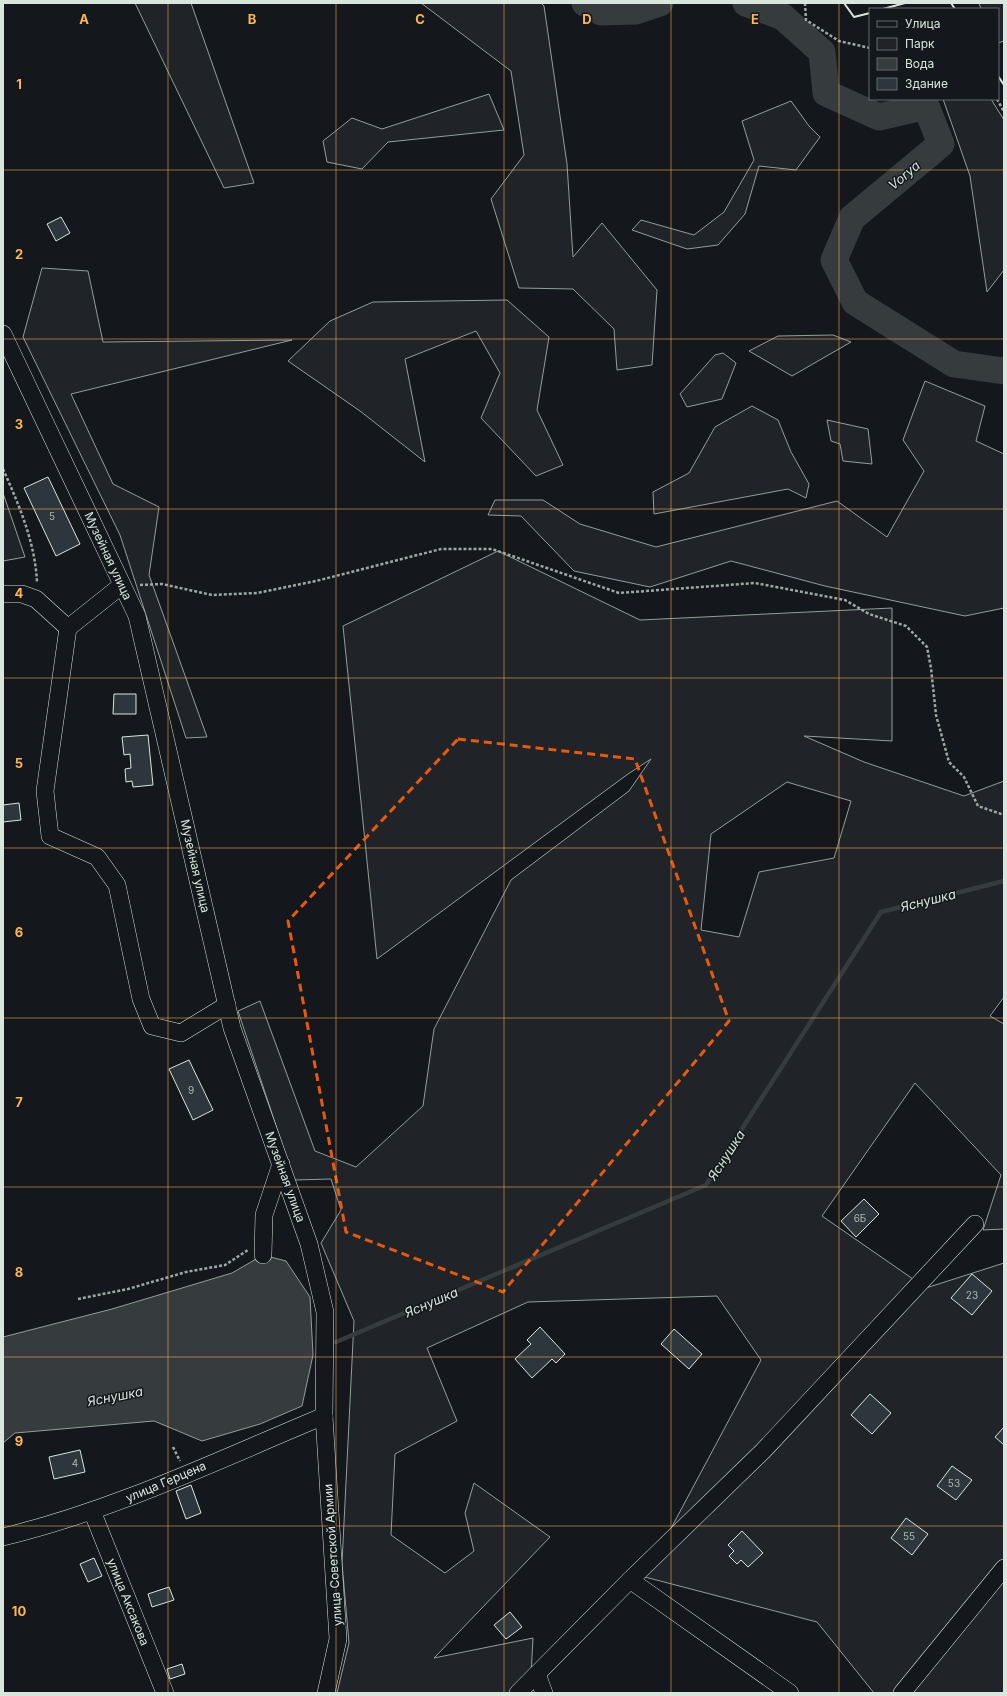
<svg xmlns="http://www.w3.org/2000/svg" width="1007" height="1696" font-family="Inter,sans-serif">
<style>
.green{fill:#202428;stroke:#939e99;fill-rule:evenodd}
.water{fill:#363b3e;stroke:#939e99}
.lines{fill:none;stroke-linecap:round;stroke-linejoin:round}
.stream{stroke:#363b3e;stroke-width:4.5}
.river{stroke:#363b3e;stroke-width:27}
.building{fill:#2c363c;stroke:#d8e6dc}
.minor-casing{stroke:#d8e6dc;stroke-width:18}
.path{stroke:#9da8a2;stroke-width:2.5;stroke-dasharray:3 2;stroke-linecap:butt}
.minor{stroke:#14181c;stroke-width:17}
.wall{stroke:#d8e6dc;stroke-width:2}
.marked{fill:none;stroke:#e8590c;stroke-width:3;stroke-dasharray:8 5;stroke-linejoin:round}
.grid{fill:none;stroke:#ffb74d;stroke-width:1;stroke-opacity:0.55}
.labels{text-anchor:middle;stroke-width:3;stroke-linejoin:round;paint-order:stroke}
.number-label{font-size:10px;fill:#adbab4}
.street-label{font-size:12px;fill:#d8e6dc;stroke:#14181c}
.water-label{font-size:13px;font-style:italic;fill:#d8e6dc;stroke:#14181c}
.grid-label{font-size:13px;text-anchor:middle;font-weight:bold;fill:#ffb74d;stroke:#14181c;stroke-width:3;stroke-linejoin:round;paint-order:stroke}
</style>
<rect width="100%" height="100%" fill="#14181c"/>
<g class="green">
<polygon points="135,3 191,3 254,183 224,188"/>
<polygon points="421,3 541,3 544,6 567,164 573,257 602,223 657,290 652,365 617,370 614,329 573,289 519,288 491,199 524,155 511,71"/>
<polygon points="979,3 1004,3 1004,41 998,43 998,9 981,9"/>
<polygon points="489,94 504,130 388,142 362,169 327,162 323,141 352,118 382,129"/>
<polygon points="943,99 991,99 1004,120 1004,270 987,292 970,176"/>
<polygon points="791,101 809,126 820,137 796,170 759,166 745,214 718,245 687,249 632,230 641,220 694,235 724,212 754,160 742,121"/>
<polygon points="42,268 88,271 103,342 292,340 71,394 113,484 159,507 149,575 207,737 186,738 120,535 23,337"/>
<polygon points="507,300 549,337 537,410 563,465 536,476 481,418 500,373 476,331 405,359 425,462 360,411 288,361 330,321 373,302"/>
<polygon points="833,335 851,342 792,376 749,351 778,336"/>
<polygon points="723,353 736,363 722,399 687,407 680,394 715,355"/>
<polygon points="925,381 985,406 976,441 1004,454 1004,608 965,616 825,586 731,561 650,587 574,571 521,516 488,515 495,500 543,500 580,524 656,547 837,501 887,537 924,471 903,440"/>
<polygon points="752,406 778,420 791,452 809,484 806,498 788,489 654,514 653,492 689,473 715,427"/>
<polygon points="827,420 868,429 872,464 843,461 840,444 831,441"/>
<polygon points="3,493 25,557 3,561"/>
<path d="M 498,551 L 640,620 L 892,608 L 892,741 L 804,736 L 864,762 L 964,796 L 1004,781 L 1004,997 L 990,1016 L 1004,1024 L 1004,1229 L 983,1230 L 1001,1175 L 915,1083 L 822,1216 L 926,1288 L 1004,1263 L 1004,1693 L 874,1693 L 817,1622 L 645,1577 L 761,1360 L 717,1296 L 528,1302 L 427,1348 L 457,1421 L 395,1454 L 391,1535 L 445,1573 L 474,1551 L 465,1513 L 474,1483 L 550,1537 L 434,1658 L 533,1638 L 530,1693 L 337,1693 L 349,1643 L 342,1563 L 354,1321 L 321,1243 L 341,1210 L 331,1179 L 294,1180 L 238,1011 L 260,1001 L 315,1151 L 356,1167 L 423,1106 L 434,1029 L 511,880 L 629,791 L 651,759 L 628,774 L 377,959 L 343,626 ZM 787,782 L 851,801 L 834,858 L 759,872 L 739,937 L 701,930 L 711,834 Z"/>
</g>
<polygon class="water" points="263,1255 286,1261 310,1297 313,1355 302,1406 260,1424 202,1441 154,1421 15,1433 3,1443 3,1337 112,1309 232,1273"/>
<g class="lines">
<polyline class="stream" points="336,1342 706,1185 881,912 1004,881"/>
<g class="river">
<polyline points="585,3 601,12 636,11 660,3"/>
<polyline points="746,3 783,17 822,52 826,93 879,117 926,106 941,144 852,218 834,260 855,302 954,364 1004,371"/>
</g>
</g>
<g class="building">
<polygon points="61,217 70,233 56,241 47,224"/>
<polygon points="48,477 80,544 56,556 24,488"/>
<polygon points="114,694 136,694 136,714 113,714"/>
<polygon points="148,735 153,785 133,787 132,781 126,782 125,769 131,768 130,754 124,755 122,737"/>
<polygon points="19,803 21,820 3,822 3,805"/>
<polygon points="189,1060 213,1110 193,1120 169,1069"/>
<polygon points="864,1199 879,1214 856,1237 841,1221"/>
<polygon points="972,1274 992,1291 972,1315 951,1298"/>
<polygon points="540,1327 565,1354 556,1363 552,1359 532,1378 515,1359 531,1344 527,1340"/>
<polygon points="674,1329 702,1354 689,1369 661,1344"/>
<polygon points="870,1394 891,1413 872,1434 851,1415"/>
<polygon points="1004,1427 1004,1445 995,1437"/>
<polygon points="80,1450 85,1472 54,1479 49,1457"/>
<polygon points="952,1466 972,1480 956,1500 937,1486"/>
<polygon points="191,1485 201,1513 186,1519 176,1491"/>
<polygon points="906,1518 928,1534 912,1555 891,1538"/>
<polygon points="742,1531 763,1553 748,1567 741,1560 737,1564 729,1556 734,1551 728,1545"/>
<polygon points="94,1558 102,1576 88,1582 80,1564"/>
<polygon points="169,1587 174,1600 152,1607 148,1594"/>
<polygon points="510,1612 522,1627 506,1639 494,1625"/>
<polygon points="182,1664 185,1674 170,1679 167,1669"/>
</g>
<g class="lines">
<g class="minor-casing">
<g id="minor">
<polyline points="3,334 137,616 232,1028 309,1244 325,1312 324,1416 338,1639 326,1693"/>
<polyline points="122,585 68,628 45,791 50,836 97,857 117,885 141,999 152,1026 181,1033 227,1005"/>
<polyline points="3,594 22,594 36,599 68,628"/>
<polyline points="263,1255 264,1215 281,1164"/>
<polyline points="92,1511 165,1693"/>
<path d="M 3,1537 C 115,1510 218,1460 324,1416"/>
<polyline points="630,1580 790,1693"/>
<polyline points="537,1674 544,1693"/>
<polyline points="518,1693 630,1580 763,1451 975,1224"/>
<polyline points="902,1693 1004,1568"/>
</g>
</g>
<g class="path">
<polyline points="805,3 806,20 839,41 870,48"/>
<polyline points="997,99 1004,112"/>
<path d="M 3,469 C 19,505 35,542 37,582"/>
<polyline points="140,585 162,584 212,595 257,593 316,581 441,549 492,549 619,593 755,583 845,600 869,614 906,626 927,647 931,668 936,715 949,762 964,777 978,806 1004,815"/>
<polyline points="78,1299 128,1289 186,1272 225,1265 248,1250"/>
<polyline points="173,1447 180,1461"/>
</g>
<use href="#minor" class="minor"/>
<g class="wall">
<polyline points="844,3 854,17 870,13"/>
<polyline points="951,3 955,9"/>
<polyline points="883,9 905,3"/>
<polyline points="998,76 1004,85"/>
</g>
</g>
<path class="marked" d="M 458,739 L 635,759 L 729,1021 L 503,1292 L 346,1232 L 288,921 Z"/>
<path class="grid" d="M 168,3 L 168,1693M 336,3 L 336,1693M 504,3 L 504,1693M 671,3 L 671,1693M 839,3 L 839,1693M 3,170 L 1004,170M 3,339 L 1004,339M 3,509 L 1004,509M 3,678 L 1004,678M 3,848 L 1004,848M 3,1018 L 1004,1018M 3,1187 L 1004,1187M 3,1357 L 1004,1357M 3,1526 L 1004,1526"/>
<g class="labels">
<g class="number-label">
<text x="52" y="520">5</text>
<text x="191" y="1094">9</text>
<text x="860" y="1222">6Б</text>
<text x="972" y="1299">23</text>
<text x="75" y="1467">4</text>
<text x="954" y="1487">53</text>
<text x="909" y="1540">55</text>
</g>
<g class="street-label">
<text transform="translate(108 556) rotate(65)" y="4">Музейная улица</text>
<text transform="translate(195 866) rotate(77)" y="4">Музейная улица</text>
<text transform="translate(285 1177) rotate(70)" y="4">Музейная улица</text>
<text transform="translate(166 1482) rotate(-23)" y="4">улица Герцена</text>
<text transform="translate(333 1555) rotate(-94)" y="4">улица Советской Армии</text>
<text transform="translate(128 1602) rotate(68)" y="4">улица Аксакова</text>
</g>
<g class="water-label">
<text transform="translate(904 175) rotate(-40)" y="5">Vorya</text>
<text transform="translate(928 900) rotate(-14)" y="5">Яснушка</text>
<text transform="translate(726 1155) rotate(-57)" y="5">Яснушка</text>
<text transform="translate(431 1302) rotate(-23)" y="5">Яснушка</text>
<text transform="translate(115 1396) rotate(-11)" y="5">Яснушка</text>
</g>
</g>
<g class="grid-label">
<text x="84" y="24">A</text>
<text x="252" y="24">B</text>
<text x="420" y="24">C</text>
<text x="587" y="24">D</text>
<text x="755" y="24">E</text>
<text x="19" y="89">1</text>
<text x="19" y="259">2</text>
<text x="19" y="429">3</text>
<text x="19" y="598">4</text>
<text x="19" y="768">5</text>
<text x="19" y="937">6</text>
<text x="19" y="1107">7</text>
<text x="19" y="1277">8</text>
<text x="19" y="1446">9</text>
<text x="19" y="1616">10</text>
</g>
<rect width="1007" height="1696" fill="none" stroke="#d8e6dc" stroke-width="8"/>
<rect x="869" y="8" width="130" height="92" fill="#14181c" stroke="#626a69"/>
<rect x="877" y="21" width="20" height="6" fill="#14181c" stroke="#626a69"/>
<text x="905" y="28" font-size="12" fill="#d8e6dc">Улица</text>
<rect x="877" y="38" width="20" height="12" fill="#202428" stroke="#626a69"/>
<text x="905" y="48" font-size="12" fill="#d8e6dc">Парк</text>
<rect x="877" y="58" width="20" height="12" fill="#363b3e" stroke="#626a69"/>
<text x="905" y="68" font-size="12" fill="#d8e6dc">Вода</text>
<rect x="877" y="78" width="20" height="12" fill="#2c363c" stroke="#626a69"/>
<text x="905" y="88" font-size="12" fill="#d8e6dc">Здание</text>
</svg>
